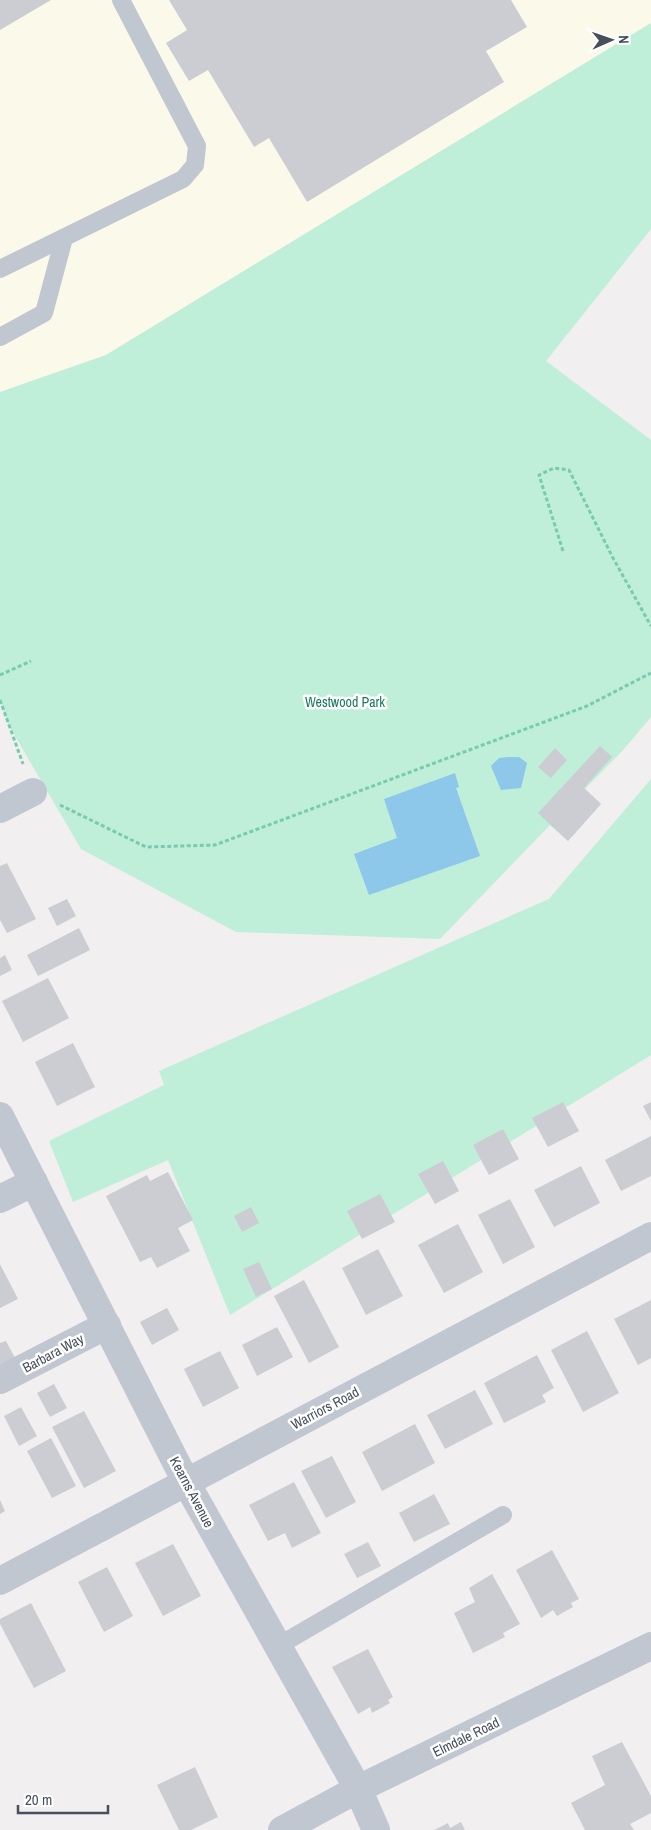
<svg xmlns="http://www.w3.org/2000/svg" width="651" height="1830" font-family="'Archivo Narrow',sans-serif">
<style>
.commercial{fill:#fbf9e9}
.green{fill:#bfeed9}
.water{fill:#8dc7ea}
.building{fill:#cccdd3}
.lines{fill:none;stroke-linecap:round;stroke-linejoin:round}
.path{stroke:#77cbaf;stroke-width:3;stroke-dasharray:4 2.5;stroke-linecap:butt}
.lane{stroke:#c0c7d1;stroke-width:18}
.street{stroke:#c0c7d1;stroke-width:28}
.labels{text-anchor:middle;stroke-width:5;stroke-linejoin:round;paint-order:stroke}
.park-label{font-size:14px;fill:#197c5b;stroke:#fff}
.street-label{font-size:14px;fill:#474f5c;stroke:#fff}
</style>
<rect width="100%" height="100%" fill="#f1efef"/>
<polygon class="commercial" points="0,0 651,0 651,23 106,355 0,392"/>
<g class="green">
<polygon points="651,23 651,229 546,361 651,440 651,717 624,749 585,789 601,804 568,841 550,825 440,939 236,932 81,849 8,724 0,701 0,392 106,355"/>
<polygon points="651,779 651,1055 230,1315 168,1160 73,1202 49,1141 164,1085 159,1071 549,899"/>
</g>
<g class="water">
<polygon points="508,757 519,757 527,763 521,788 501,790 491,766 499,758"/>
<polygon points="455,773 459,787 456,788 480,856 369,895 354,854 397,838 384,799"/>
</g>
<g class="building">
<polygon points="0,0 51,0 0,30"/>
<polygon points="169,0 511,0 527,27 486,51 504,82 307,202 269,138 254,147 208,70 189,81 166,43 187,30"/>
<polygon points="600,746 612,757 584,788 601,804 568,841 538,813"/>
<polygon points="555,748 567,760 551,778 538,767"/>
<polygon points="7,863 36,919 7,933 0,920 0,866"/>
<polygon points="67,899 76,916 57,926 48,908"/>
<polygon points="79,928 90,950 38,976 27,955"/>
<polygon points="5,955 12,970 0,976 0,958"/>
<polygon points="48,978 69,1018 23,1042 2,1001"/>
<polygon points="73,1043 95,1087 57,1106 35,1062"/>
<polygon points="563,1102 579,1131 548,1147 532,1118"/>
<polygon points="651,1102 651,1121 643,1106"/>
<polygon points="503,1129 519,1159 489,1175 473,1145"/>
<polygon points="651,1136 651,1176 621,1191 605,1160"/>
<polygon points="443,1161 459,1191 435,1204 418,1174"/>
<polygon points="581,1166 600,1203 554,1227 534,1190"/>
<polygon points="168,1172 193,1220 178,1228 190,1251 157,1268 151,1257 140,1262 106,1196 147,1175 150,1181"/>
<polygon points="380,1194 395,1222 362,1239 347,1211"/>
<polygon points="510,1199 535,1247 503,1264 478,1215"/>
<polygon points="251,1207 259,1223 242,1232 234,1216"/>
<polygon points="458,1224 483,1272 444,1293 418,1245"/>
<polygon points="378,1249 403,1296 366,1315 342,1268"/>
<polygon points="259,1262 272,1289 256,1297 243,1269"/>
<polygon points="0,1264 18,1299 0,1308"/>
<polygon points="304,1280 339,1347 309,1363 274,1296"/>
<polygon points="651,1300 651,1358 638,1365 614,1319"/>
<polygon points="167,1308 179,1330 152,1345 140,1322"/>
<polygon points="277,1327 293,1357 257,1376 242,1345"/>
<polygon points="587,1331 619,1393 583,1412 551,1350"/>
<polygon points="6,1341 15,1358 0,1366 0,1343"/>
<polygon points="220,1351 239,1388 203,1407 184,1369"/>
<polygon points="537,1355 554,1388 542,1395 546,1402 504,1423 484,1383"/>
<polygon points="54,1384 67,1408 50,1417 37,1393"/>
<polygon points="475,1390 493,1424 445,1449 427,1415"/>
<polygon points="21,1407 37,1436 19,1446 4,1416"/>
<polygon points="84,1411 116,1471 84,1488 52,1427"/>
<polygon points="415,1424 435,1463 382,1491 362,1452"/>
<polygon points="51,1438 76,1486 52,1498 27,1451"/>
<polygon points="332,1456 356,1502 326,1518 301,1471"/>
<polygon points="294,1482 321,1533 292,1548 285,1533 268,1541 249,1505"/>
<polygon points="434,1494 450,1524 414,1542 399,1513"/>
<polygon points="0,1500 5,1511 0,1514"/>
<polygon points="368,1542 381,1566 357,1578 344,1554"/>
<polygon points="173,1544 201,1596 163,1616 135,1563"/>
<polygon points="552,1550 579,1599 571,1603 573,1607 557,1616 553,1610 541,1618 516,1570"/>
<polygon points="107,1567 133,1616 104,1632 78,1582"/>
<polygon points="492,1574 520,1624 503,1633 505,1637 473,1653 454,1613 475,1602 469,1588"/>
<polygon points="31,1603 66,1671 34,1688 0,1624 0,1619"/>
<polygon points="368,1649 393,1697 388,1700 390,1703 372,1713 370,1707 358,1714 332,1667"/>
<polygon points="622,1742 651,1796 651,1813 630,1824 634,1830 585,1830 571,1803 605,1785 592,1756"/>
<polygon points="195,1767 218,1817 191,1830 179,1830 157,1785"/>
<polygon points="461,1822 465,1830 434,1830 448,1823 450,1828"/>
</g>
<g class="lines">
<g class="path">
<polyline points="563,551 539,475 554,468 569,470 613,558 651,626"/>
<polyline points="0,675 31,661"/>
<polyline points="0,700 23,764"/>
<polyline points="60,805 146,847 215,845 587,706 651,673"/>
</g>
<g class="lane">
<polyline points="0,269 183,179 195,165 197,146 121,0"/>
<polyline points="0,337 44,313 64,238"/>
<polyline points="278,1646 503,1515"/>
</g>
<g class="street">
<polyline points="0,809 33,792"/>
<polyline points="0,1116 186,1482 358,1789 376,1830"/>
<polyline points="0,1199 34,1182"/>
<polyline points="0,1380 107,1325"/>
<polyline points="0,1581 651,1236"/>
<polyline points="282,1830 358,1789 651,1646"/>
</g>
</g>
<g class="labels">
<g class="park-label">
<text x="345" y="707">Westwood Park</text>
</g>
<g class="street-label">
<text transform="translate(53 1353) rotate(-28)" y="5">Barbara Way</text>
<text transform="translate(325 1408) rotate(-28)" y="5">Warriors Road</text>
<text transform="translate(192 1492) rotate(62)" y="5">Kearns Avenue</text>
<text transform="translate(466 1737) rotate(-26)" y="5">Elmdale Road</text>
</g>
</g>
<g transform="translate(611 40) rotate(88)" stroke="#ffffff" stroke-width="4" paint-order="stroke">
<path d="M0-4L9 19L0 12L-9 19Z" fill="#474f5c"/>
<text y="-8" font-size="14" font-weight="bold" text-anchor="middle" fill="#474f5c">N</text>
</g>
<path d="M18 1805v8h90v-8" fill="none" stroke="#474f5c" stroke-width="2.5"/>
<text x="25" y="1805" font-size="15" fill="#474f5c" stroke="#ffffff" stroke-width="4" paint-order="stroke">20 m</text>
</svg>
